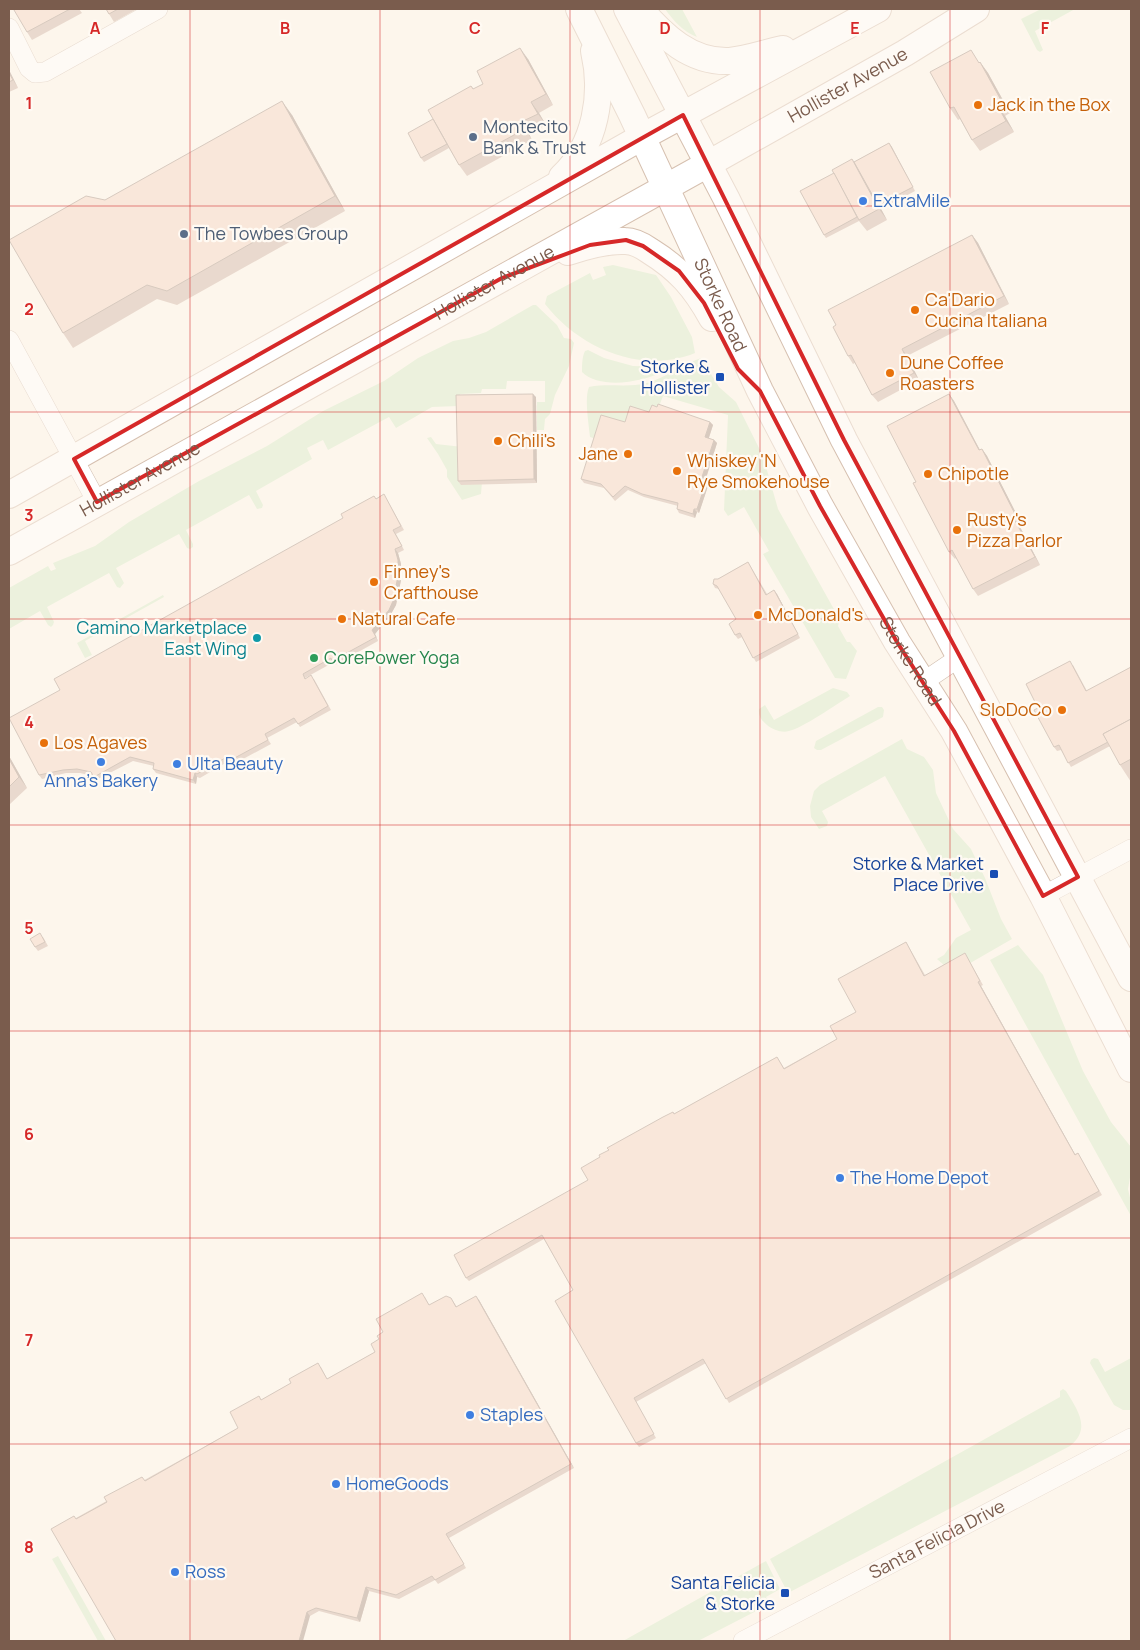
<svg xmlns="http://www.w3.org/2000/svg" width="1140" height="1650" font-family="Manrope,sans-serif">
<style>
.green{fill:#d8ecc9}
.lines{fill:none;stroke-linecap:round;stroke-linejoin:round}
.street-casing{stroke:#d1beb0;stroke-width:20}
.secondary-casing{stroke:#d6c0b0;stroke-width:28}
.street{stroke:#fff;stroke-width:19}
.secondary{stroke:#fff;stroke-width:26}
.wall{fill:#d1b7a8}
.shaded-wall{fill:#aa9588}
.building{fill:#f3d5c3;stroke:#aa9588}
.marked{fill:none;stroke:#d62828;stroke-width:4;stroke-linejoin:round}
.grid{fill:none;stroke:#d62828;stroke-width:1;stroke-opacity:0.55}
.food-dot{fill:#e8710a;stroke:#fffaf3;stroke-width:2}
.service-dot{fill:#5c6f8a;stroke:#fffaf3;stroke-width:2}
.shop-dot{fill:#3f7fe0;stroke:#fffaf3;stroke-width:2}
.transit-dot{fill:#1a4fb4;stroke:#fffaf3;stroke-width:2}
.culture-dot{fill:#0f9aa8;stroke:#fffaf3;stroke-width:2}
.leisure-dot{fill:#2e9e5b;stroke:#fffaf3;stroke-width:2}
.labels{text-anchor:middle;stroke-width:4.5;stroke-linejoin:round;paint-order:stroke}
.street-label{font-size:18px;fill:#7a5c4d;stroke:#fffaf3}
.food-label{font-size:18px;fill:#c56008;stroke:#fffaf3;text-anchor:start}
.service-label{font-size:18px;fill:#4e5e75;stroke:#fffaf3;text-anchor:start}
.shop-label{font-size:18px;fill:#366cbe;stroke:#fffaf3;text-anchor:start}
.transit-label{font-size:18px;fill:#164399;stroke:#fffaf3;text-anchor:end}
.culture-label{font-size:18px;fill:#0d838f;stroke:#fffaf3;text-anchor:end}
.leisure-label{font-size:18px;fill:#27864d;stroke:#fffaf3;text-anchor:start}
.grid-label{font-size:16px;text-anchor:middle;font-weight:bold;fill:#d62828;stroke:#fffaf3;stroke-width:4.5;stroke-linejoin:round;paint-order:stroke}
</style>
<rect width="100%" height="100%" fill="#fdf6ec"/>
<g class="green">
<path d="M 665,9 L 682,9 L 697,37 C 683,32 673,20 665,9 Z"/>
<polygon points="1041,9 1075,9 1035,31 1043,50 1040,52 1037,50 1021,19"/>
<path d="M 613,265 L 656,275 L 671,297 L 692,337 L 695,353 C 641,375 579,348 545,304 L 547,296 L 590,273 L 593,280 L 606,275 L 603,267 Z"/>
<polygon points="533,305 536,305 557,325 564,338 571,339 574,343 569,366 555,395 550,414 545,419 544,430 537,430 537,402 545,402 545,381 507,381 506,389 482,389 481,393 460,394 459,406 432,407 396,428 389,417 328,450 323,440 307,448 312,459 256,491 263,505 262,508 257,509 249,495 186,530 193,544 193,547 190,549 187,548 179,534 116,568 124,583 120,588 117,587 109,573 47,607 54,622 53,625 51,627 48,625 40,611 9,629 9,588 48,566 51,571 56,569 53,563 95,546 129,522 199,481 267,446 323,411 384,381 418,358 453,341 469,338 486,332"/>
<path d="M 588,350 L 604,358 L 633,366 L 665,367 L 664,371 C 644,382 600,390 582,372 C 582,365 582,357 585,351 Z"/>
<path d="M 701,358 L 719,387 L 736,402 L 763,456 L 778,509 L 840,620 L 838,626 L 847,642 L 850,642 L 857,651 L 846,679 L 835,678 L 763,554 L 769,551 L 744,507 L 728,516 L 724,510 L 728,415 L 663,396 L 658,409 L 651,415 L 596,439 L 590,437 C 589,425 584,398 589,387 C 608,383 628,388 647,383 C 667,377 682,365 701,358 Z"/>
<polygon points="431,437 436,444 463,447 482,482 481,494 462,500 447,477 447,470 438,454 427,438"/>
<polygon points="163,595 164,597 85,641 92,655 85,658 77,643"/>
<path d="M 833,688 L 847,692 L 850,696 C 837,704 801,729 789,731 C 782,733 773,730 767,725 C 762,721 758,716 759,709 L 765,705 L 774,720 Z"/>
<polygon points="878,707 882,707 884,710 883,717 821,750 817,750 814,748 816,741"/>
<polygon points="902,739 907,749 924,757 933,770 936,793 953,829 971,849 985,878 1001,919 1012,939 953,973 937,959 944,955 956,938 971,930 885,776 822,811 828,822 827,826 819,829 811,817 810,806 814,791 820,785"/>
<polygon points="1018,945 1043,975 1083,1071 1111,1122 1131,1147 1131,1172 1128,1189 1131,1202 1131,1216 990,960"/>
<polygon points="1094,1358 1098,1359 1105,1372 1131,1358 1131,1410 1123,1410 1114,1405 1090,1363 1091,1360"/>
<path d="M 1063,1389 L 1066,1391 C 1077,1409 1092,1429 1070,1446 L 788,1593 L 770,1559 L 1060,1397 L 1060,1391 Z"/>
<polygon points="58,1556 106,1641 98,1641 52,1559"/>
<polygon points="766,1561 780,1589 766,1597 770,1604 698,1641 623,1641"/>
</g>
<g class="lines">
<g class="street-casing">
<g id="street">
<polyline points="9,28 29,68 35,73 45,72 158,9"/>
<polyline points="9,340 97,502"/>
<polyline points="923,682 960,657"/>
<polyline points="1043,896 1131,849"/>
<path id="s1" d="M 743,1641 L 1131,1438"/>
</g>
</g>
<g class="secondary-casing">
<g id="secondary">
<path id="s2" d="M 579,9 L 632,115 L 760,391 L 820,506 L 897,642 L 954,731 L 1043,896 L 1131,1069"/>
<polyline points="627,9 726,198 844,440 1131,978"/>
<path d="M 640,9 C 663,36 691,63 730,61 C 748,59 765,53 783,49"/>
<path d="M 562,177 C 596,145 604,94 594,51"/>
<path d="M 568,252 C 586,246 606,240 625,241 C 633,241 643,246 650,251 C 679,269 695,287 712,318"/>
<polyline points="9,495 642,137 878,9"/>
<path id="s3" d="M 9,552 L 708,164 L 905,53 L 976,9"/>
</g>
</g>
<use href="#street" class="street"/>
<use href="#secondary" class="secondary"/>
</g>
<g class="wall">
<polygon points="16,9 79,9 82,13 32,40 27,32"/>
<polygon points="106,9 137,9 114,22"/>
<polygon points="528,59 553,105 539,113 546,125 529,134 532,140 467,176 459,165 449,148 424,162 421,158 433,119 471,86 474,89"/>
<polygon points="980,62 988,73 1010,113 1005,116 1014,132 980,151 972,140 960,119 958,120 950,108"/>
<polygon points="9,70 18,88 9,92"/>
<polygon points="292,115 345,211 177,305 157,299 73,348 63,333 105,200"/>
<polygon points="889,143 915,191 881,209 887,220 867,231 859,221 826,238 824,235 854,162"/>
<polygon points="972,235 978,243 1009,304 907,356 919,380 878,402 872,395 855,363 853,364 848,356"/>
<polygon points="949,394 954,401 980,450 982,449 987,456 1022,525 1020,527 1040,565 978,596 973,589 956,558 955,559 949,552 916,482"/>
<polygon points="536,397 537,483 461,485 458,481"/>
<polygon points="649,412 710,422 713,425 709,438 714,440 717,443 705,482 708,486 699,513 697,512 695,518 679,513 677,509 678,506 644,497 628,490 615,501 604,488 584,483 581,479 625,422"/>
<polygon points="386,498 404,530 396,534 404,550 398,553 401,564 401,580 396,605 391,614 375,634 378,641 335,665 334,662 305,678 314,679 331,710 300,727 297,722 267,738 271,744 232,765 229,761 200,778 197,777 196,784 156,773 153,769 154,766 133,761 96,780 93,776 80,773 66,773 42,779 39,775 60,690 376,499"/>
<polygon points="748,562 767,594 777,594 800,638 756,662 742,637 738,639 735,635 736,619 719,589 715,588 713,584 718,579"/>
<polygon points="1073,665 1087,691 1131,667 1131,782 1120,765 1110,746 1071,767 1061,750 1057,751 1054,747 1038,708"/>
<polygon points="9,756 27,788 9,805"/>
<polygon points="43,937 48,946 38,951 35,947"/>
<polygon points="906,942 925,975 967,957 983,985 981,986 1075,1154 1078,1153 1080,1157 1102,1195 729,1403 706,1363 636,1402 656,1438 639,1447 636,1443 573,1290 544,1239 469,1281 466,1278 588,1180 600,1157 674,1114 777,1057 784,1068 837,1039"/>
<polygon points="425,1297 429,1305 451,1298 457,1307 479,1300 574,1468 449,1538 466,1568 438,1584 435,1580 399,1599 369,1591 360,1622 319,1611 310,1616 116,1641 76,1518 238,1428 259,1396 261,1400 321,1367 327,1379 375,1352 379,1339 383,1332"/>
</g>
<g class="shaded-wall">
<polygon points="520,48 528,59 553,105 546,94"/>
<polygon points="980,62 988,73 1010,113 1002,102"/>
<polygon points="9,70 18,88 9,73"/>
<polygon points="282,101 292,115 345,211 335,196"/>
<polygon points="531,102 539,113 546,125 538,114"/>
<polygon points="997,105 1005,116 1014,132 1006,121"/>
<polygon points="521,122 529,134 532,140 525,129"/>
<polygon points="889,143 892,147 915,191 913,187"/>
<polygon points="852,159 860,170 887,220 879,209"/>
<polygon points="972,235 978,243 1009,304 1004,296"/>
<polygon points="902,349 907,356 919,380 914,373"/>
<polygon points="533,394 536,397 537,483 534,479"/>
<polygon points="949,394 954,401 984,458 979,450"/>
<polygon points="710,422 713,425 708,440 705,437"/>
<polygon points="714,440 717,443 704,484 701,480"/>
<polygon points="982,449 987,456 1022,525 1017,518"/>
<polygon points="706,482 708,486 699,513 697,509"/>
<polygon points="694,509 697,512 695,518 693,514"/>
<polygon points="1014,519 1020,527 1040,565 1035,557"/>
<polygon points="395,549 398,553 401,564 401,580 396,605 391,614 375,634 378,641 372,630"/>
<polygon points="774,590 777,594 800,638 798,634"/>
<polygon points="9,756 27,788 19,777 9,759"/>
<polygon points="195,773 197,777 196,784 193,780"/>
<polygon points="978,982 981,986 1077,1158 1075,1155"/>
<polygon points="476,1296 479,1300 574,1468 571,1464"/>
<polygon points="366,1587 369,1591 360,1622 357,1618"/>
<polygon points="307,1612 310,1616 303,1641 299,1641"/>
</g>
<g class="building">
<polygon points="16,9 70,9 27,32 14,10"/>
<polygon points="106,9 118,9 109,14"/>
<polygon points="520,48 546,94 531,102 538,114 521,122 525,129 459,165 428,110 471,86 473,89 483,84 477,71"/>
<polygon points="971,50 979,63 980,62 1002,102 997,105 1006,121 972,140 954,107 950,108 930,72"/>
<polygon points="9,73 13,80 9,82"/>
<polygon points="282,101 335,196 167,291 147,285 63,333 9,240 86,196 105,200"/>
<polygon points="433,119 447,144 421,158 408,133"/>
<polygon points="889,143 913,187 878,205 854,162"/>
<polygon points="852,159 879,209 859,220 832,170"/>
<polygon points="834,173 857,217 824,235 800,191"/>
<polygon points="972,235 1004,296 902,349 914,373 872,395 851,355 848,356 833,327 836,325 828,310"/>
<polygon points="533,394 534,479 458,481 456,395"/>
<polygon points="949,394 979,450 982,449 1017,518 1014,519 1035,557 973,589 952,550 949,552 913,483 916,482 887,426"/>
<polygon points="658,404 710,422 705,437 714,440 701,480 706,482 697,509 694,509 693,514 677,509 678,503 642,494 625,486 613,497 601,484 581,479 601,415 625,422 630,406 649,412 652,405 657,407"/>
<polygon points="384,494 401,526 393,530 402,546 395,549 398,560 398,576 393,601 389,610 372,630 376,637 332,661 331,658 303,674 305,679 311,675 328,706 298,724 294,718 265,734 268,740 229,761 227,757 197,774 195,773 193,780 153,769 154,763 130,757 94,777 91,772 77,769 63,770 39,775 9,718 60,690 54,679 343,518 341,514 374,496 376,499"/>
<polygon points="748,562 766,595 774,590 798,634 753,658 740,633 735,635 729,624 736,619 717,586 713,584 714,579 718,579"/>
<polygon points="1070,661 1086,691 1131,667 1131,719 1103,734 1108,742 1068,763 1059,745 1054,747 1034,710 1038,708 1026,684"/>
<polygon points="1131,719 1131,759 1120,765 1103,734"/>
<polygon points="9,759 19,777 9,787"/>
<polygon points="40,933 45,942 35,947 30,939"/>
<polygon points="906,942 924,976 965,953 980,981 978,982 1075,1155 1078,1153 1099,1191 726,1399 703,1359 634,1398 654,1434 636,1443 555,1301 573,1290 542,1235 466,1278 454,1255 588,1180 581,1168 600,1157 599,1155 609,1150 607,1148 663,1117 673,1112 674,1114 777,1057 784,1069 837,1039 830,1026 856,1012 838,979"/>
<polygon points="422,1293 429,1305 446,1296 451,1298 456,1307 476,1296 571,1464 446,1534 464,1564 435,1580 432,1576 396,1595 366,1587 357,1618 316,1608 307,1612 299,1641 116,1641 51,1529 74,1516 76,1519 107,1502 104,1497 142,1477 145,1481 238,1428 230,1412 259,1396 261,1400 291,1383 289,1379 318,1363 327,1379 375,1352 371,1344 379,1339 377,1336 383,1332 376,1319"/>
</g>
<path d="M0 0H1140V1650H0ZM 683,115 L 844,440 L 1078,877 L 1043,896 L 954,731 L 897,642 L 820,506 L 760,391 L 738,369 L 704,303 L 679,271 L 643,246 L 626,240 L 590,245 L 502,278 L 97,502 L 74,459 Z" fill="#fdf6ec" fill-opacity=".55" fill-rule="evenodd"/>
<path class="marked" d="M 683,115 L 844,440 L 1078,877 L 1043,896 L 954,731 L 897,642 L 820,506 L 760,391 L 738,369 L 704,303 L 679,271 L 643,246 L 626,240 L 590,245 L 502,278 L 97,502 L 74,459 Z"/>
<path class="grid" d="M 190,9 L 190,1641M 380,9 L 380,1641M 570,9 L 570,1641M 760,9 L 760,1641M 950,9 L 950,1641M 9,206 L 1131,206M 9,412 L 1131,412M 9,619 L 1131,619M 9,825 L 1131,825M 9,1031 L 1131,1031M 9,1238 L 1131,1238M 9,1444 L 1131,1444"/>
<g class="food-dot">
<circle cx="978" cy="105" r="5"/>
<circle cx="915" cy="310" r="5"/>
<circle cx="890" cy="373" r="5"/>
<circle cx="498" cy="441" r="5"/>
<circle cx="628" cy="454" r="5"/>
<circle cx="677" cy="471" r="5"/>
<circle cx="928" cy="474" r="5"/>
<circle cx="957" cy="530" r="5"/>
<circle cx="374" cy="582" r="5"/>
<circle cx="758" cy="615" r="5"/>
<circle cx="342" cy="619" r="5"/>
<circle cx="1062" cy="710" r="5"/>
<circle cx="44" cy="743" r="5"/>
</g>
<g class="service-dot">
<circle cx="473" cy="137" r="5"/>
<circle cx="184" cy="234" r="5"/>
</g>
<g class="shop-dot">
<circle cx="863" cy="201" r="5"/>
<circle cx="101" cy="762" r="5"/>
<circle cx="177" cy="764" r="5"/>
<circle cx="840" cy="1178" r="5"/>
<circle cx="470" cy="1415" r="5"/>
<circle cx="336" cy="1484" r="5"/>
<circle cx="175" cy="1572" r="5"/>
</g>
<g class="transit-dot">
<rect x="715" y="372" width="10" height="10" rx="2.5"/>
<rect x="989" y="869" width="10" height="10" rx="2.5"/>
<rect x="780" y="1588" width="10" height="10" rx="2.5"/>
</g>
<circle class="culture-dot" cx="257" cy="638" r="5"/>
<circle class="leisure-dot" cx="314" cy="658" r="5"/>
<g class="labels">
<g class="street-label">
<text dy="6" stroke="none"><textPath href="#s3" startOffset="960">Hollister Avenue</textPath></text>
<text dy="6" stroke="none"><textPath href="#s3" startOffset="555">Hollister Avenue</textPath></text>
<text dy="6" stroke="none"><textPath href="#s2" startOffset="328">Storke Road</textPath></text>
<text dy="6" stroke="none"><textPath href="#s3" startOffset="150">Hollister Avenue</textPath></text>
<text dy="6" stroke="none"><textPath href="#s2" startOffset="732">Storke Road</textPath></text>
<text dy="6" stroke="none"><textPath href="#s1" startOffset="219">Santa Felicia Drive</textPath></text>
</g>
<g class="food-label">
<text x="988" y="111">Jack in the Box</text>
<text x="925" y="306">Ca'Dario<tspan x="925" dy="21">Cucina Italiana</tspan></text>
<text x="900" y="369">Dune Coffee<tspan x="900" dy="21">Roasters</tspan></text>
<text x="508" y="447">Chili's</text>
<text x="618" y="460" text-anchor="end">Jane</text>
<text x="687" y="467">Whiskey 'N<tspan x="687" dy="21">Rye Smokehouse</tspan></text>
<text x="938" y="480">Chipotle</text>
<text x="967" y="526">Rusty's<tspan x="967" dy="21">Pizza Parlor</tspan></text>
<text x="384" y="578">Finney's<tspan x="384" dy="21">Crafthouse</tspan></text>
<text x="768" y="621">McDonald's</text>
<text x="352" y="625">Natural Cafe</text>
<text x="1052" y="716" text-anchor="end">SloDoCo</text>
<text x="54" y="749">Los Agaves</text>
</g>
<g class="service-label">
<text x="483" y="133">Montecito<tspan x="483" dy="21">Bank &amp; Trust</tspan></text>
<text x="194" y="240">The Towbes Group</text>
</g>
<g class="shop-label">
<text x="873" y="207">ExtraMile</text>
<text x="187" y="770">Ulta Beauty</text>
<text x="101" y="787" text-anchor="middle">Anna's Bakery</text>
<text x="850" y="1184">The Home Depot</text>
<text x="480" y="1421">Staples</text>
<text x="346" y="1490">HomeGoods</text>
<text x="185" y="1578">Ross</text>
</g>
<g class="transit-label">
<text x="710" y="373">Storke &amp;<tspan x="710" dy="21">Hollister</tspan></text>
<text x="984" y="870">Storke &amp; Market<tspan x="984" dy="21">Place Drive</tspan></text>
<text x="775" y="1589">Santa Felicia<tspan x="775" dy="21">&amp; Storke</tspan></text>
</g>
<g class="culture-label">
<text x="247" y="634">Camino Marketplace<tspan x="247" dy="21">East Wing</tspan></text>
</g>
<g class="leisure-label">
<text x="324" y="664">CorePower Yoga</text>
</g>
</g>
<g class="grid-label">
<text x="95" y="34">A</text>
<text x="285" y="34">B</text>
<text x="475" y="34">C</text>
<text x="665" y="34">D</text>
<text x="855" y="34">E</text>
<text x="1045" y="34">F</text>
<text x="29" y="109">1</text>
<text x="29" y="315">2</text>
<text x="29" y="521">3</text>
<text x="29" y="728">4</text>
<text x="29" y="934">5</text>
<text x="29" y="1140">6</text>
<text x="29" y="1346">7</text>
<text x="29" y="1553">8</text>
</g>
<rect width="1140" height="1650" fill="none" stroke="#7a5c4d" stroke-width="20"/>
</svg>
